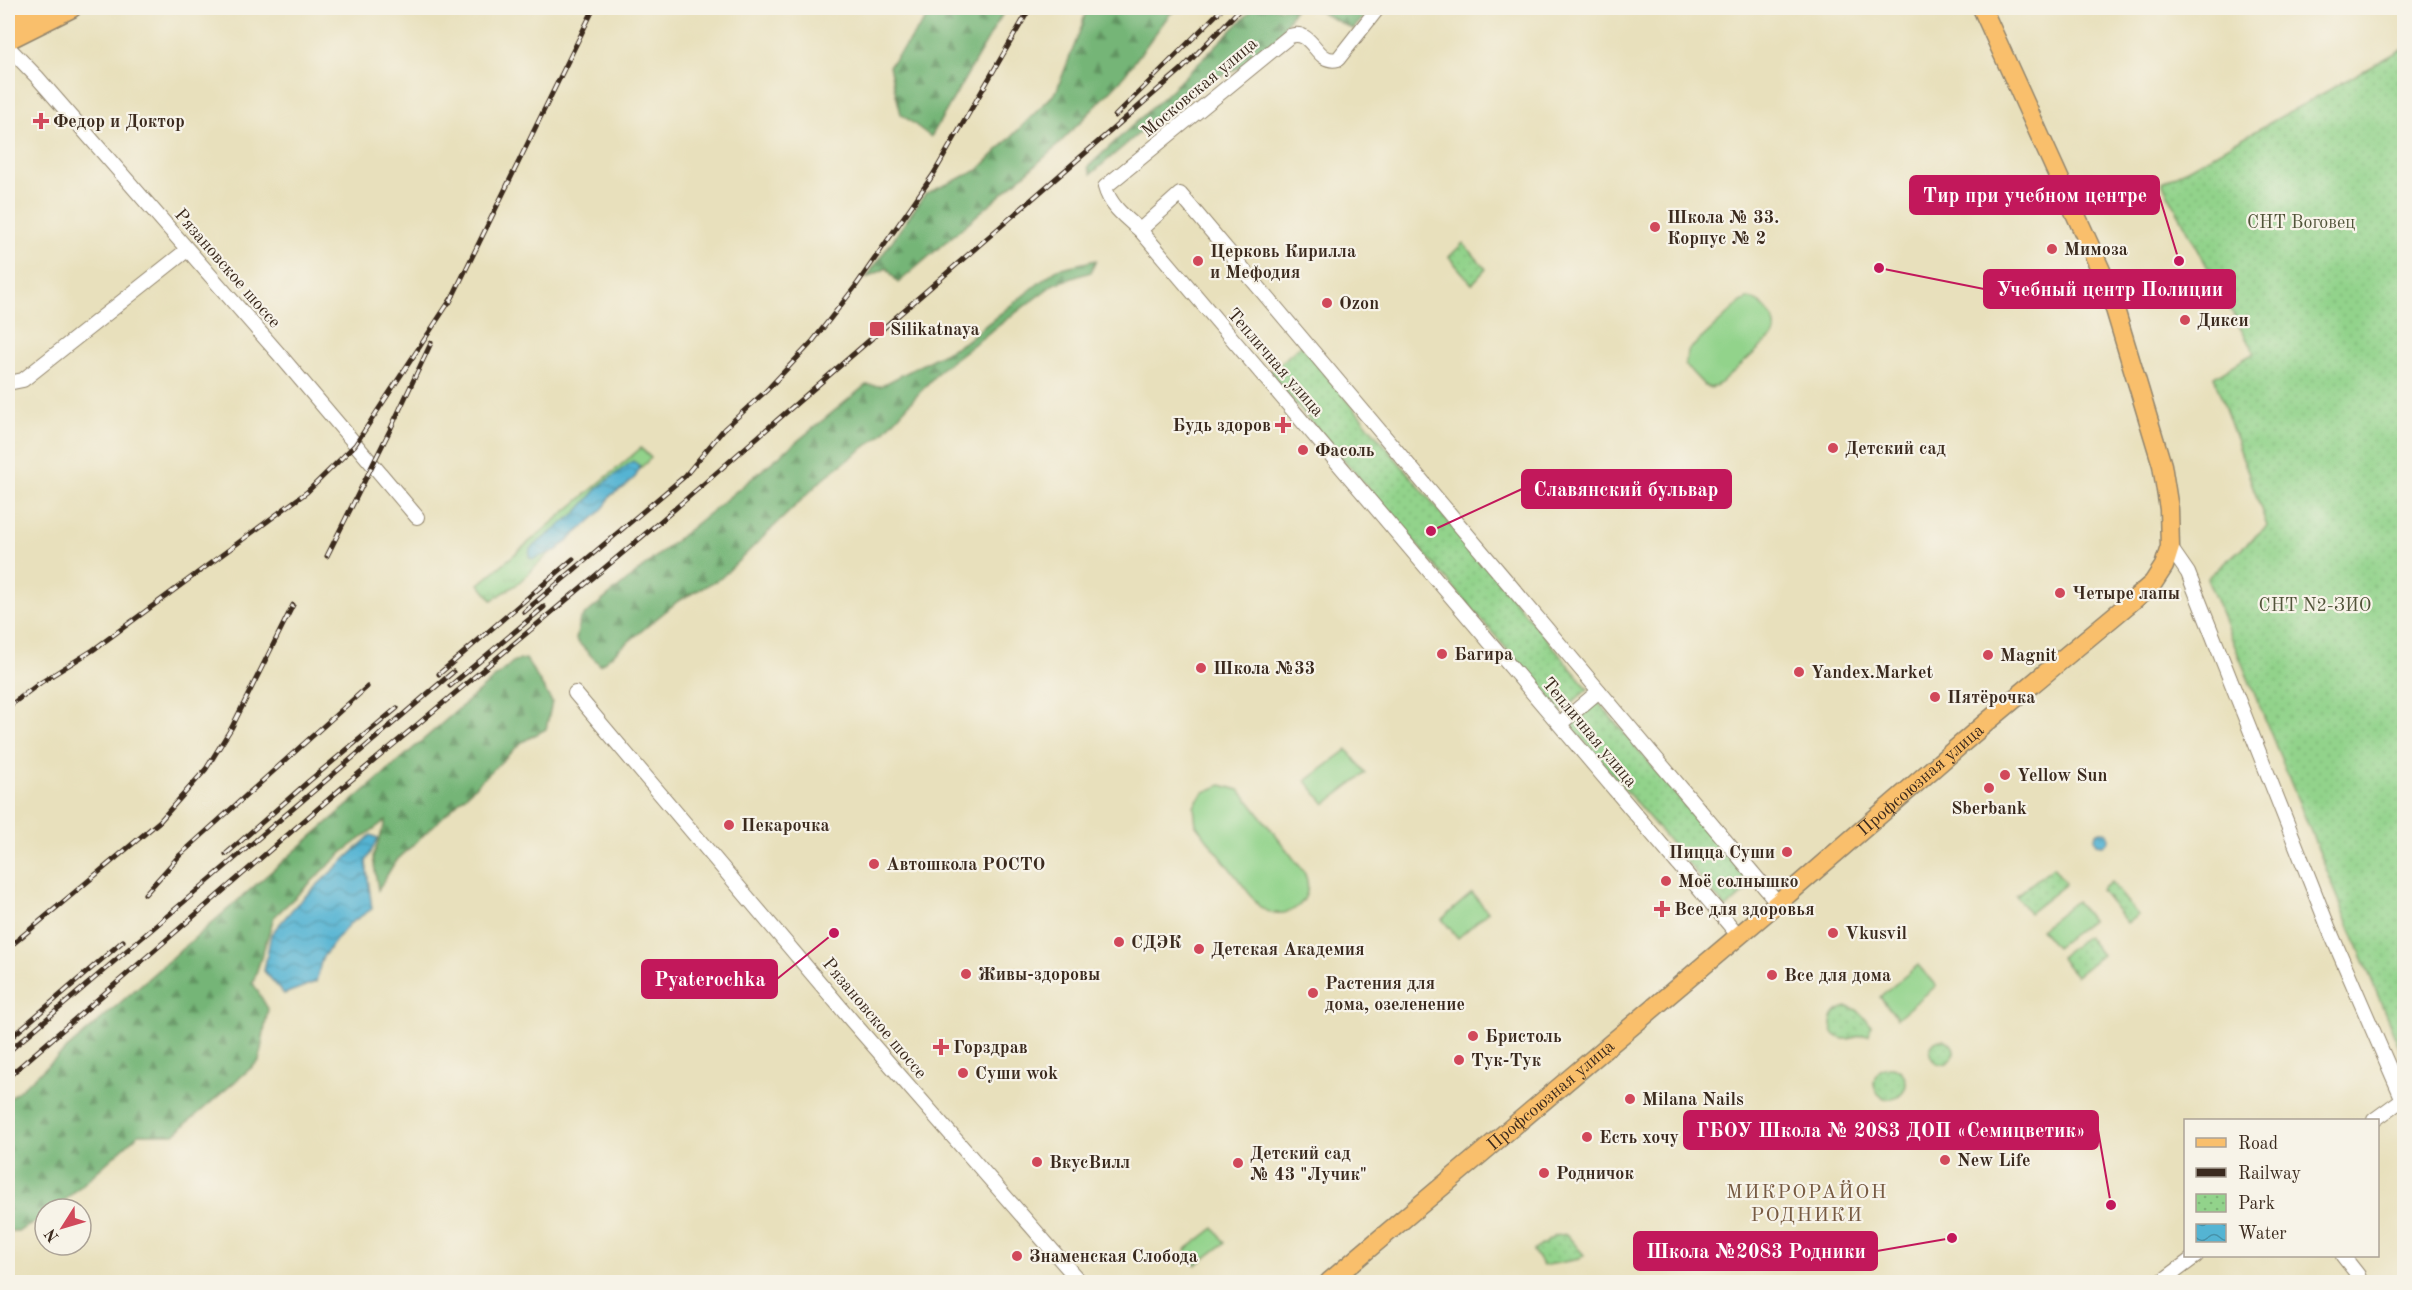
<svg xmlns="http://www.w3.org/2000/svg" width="2412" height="1290" font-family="'Old Standard TT',serif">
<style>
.grass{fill:url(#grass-tufts);stroke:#667e54;stroke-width:1.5}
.forest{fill:url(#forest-firs);stroke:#58704a;stroke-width:1.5}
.park{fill:url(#park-dots);stroke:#667e54;stroke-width:1.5}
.pitch{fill:#92d38b;stroke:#667e54;stroke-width:1.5}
.water{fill:url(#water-waves);stroke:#486f78;stroke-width:1.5}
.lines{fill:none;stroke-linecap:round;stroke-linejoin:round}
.minor-casing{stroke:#92856d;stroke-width:16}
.major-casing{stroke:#92856d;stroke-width:21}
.minor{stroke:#fff;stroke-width:14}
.major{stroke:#f9bf6c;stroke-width:18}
.rail-casing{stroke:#3b2a1e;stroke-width:5}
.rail{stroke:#f7f3e8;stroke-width:3;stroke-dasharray:9;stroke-linecap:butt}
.poi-dot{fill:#d1495b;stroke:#f7f3e8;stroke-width:2}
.labels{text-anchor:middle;stroke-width:4.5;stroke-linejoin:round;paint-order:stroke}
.street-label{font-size:18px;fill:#3b2a1e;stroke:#f7f3e8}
.poi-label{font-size:18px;font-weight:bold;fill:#3b2a1e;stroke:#f7f3e8;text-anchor:start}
.park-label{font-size:18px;fill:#515439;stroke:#f7f3e8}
.neighbourhood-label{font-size:20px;letter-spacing:1.5px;fill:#775a42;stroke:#f7f3e8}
.leader{fill:none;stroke:#c2185b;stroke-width:2}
.callout-dot{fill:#c2185b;stroke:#f7f3e8;stroke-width:2}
.callout{fill:#c2185b;stroke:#c2185b;stroke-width:2}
.callout-label{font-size:20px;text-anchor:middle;font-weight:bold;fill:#fff}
</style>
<defs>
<pattern id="grass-tufts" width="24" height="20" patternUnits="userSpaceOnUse" patternTransform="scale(1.5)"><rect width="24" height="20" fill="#92d38b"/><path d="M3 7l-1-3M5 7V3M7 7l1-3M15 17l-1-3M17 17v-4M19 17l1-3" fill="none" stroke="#7fb578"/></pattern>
<pattern id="forest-firs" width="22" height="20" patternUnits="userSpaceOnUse" patternTransform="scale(1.5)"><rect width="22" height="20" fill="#75b577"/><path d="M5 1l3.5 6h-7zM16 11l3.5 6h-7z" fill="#619361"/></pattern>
<pattern id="park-dots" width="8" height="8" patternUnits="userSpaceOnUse" patternTransform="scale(1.5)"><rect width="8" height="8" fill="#92d38b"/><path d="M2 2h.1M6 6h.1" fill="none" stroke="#7fb578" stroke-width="1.8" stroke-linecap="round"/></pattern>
<pattern id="water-waves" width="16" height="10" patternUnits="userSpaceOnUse" patternTransform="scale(1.5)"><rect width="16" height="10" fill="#54b4d3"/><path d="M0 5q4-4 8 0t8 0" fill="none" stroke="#4793ab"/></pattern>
</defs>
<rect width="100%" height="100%" fill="#f7f3e8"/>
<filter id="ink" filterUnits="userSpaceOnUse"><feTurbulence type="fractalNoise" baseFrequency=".0167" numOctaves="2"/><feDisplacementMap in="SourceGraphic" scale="12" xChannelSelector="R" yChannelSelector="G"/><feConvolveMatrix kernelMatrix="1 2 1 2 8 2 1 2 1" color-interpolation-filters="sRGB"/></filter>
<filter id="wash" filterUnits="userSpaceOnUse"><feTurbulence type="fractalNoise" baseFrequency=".008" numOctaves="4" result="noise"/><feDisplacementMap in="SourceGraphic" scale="24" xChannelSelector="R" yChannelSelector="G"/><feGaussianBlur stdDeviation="1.35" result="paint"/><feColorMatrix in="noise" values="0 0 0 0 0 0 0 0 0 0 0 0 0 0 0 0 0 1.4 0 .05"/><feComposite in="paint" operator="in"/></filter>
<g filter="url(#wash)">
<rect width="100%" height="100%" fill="#e8e0bc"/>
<polygon class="grass" points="641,448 651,458 516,585 492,600 479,584"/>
<g class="forest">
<polygon points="935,8 1006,8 931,137 901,114 889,66"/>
<polygon points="1087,8 1179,8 1169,15 1120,81 1054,149 898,283 887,268 866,278 925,194 978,170 1056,92 1080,31"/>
<polygon points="1254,8 1295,8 1278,38 1249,63 1208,82 1157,118 1091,174 1088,167 1175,86"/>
<polygon points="1312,8 1372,8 1353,29"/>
<polygon points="1096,260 1091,272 1054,284 941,369 881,435 825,477 721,578 678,601 600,665 576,640 580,619 866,385 881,386 963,343 1057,269"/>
<polygon points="526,659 552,702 546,729 522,742 395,862 378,890 373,857 386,820 343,852 274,917 253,983 268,1009 259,1061 174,1134 139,1134 55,1209 45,1209 45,1217 19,1231 8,1231 8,1100 514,661"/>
</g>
<g class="park">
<polygon points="2404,48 2404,1059 2207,578 2267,526 2214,377 2254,353 2162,183"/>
<polygon points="1463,243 1486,269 1472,284 1449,257"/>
<polygon points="1301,345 1588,689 1561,712 1269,373"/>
<polygon points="1598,702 1753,886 1726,908 1571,726"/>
<polygon points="2053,867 2066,884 2029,913 2016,896"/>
<polygon points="2111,882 2138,915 2127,923 2101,890"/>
<polygon points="2087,936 2102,955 2076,976 2060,957"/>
<path d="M 1847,1007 L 1857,1010 L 1871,1025 L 1869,1035 C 1854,1034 1847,1046 1833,1033 C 1828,1020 1833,1010 1847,1007 Z"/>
<circle cx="1942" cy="1052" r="12"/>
<circle cx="1890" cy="1083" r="16"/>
<polygon points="1566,1234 1584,1255 1579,1259 1543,1266 1533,1251 1555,1236"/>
</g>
<g class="pitch">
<path d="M 1749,298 C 1763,302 1780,320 1774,335 L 1721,383 L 1711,388 L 1705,386 L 1685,365 L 1688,351 L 1741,302 Z"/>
<polygon points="1347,750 1366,773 1325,804 1306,781"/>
<path d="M 1221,785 L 1239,790 L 1245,796 L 1304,872 C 1319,902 1283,926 1259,906 L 1196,825 L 1194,807 L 1198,799 L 1204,792 Z"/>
<polygon points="1472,893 1488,912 1458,938 1442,919"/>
<polygon points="2076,901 2091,920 2056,947 2041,929"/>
<polygon points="1918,965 1936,986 1897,1018 1880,997"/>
<polygon points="1214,1228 1225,1243 1196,1265 1185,1250"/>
</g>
<g class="water">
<polygon points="633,461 640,466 636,476 625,487 611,495 605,506 596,516 557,550 533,559 529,557 530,549 577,512 600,486"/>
<circle cx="2102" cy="838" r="7"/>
<polygon points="371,835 378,838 366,862 372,909 349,924 322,958 316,982 284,994 264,971 271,934 296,905"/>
</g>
</g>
<g filter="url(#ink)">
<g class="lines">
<g class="minor-casing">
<g id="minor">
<polyline points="8,47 37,77 285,361 417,517"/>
<path d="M 1140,230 C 1125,217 1110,206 1105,187 L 1290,36 C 1314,28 1315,65 1338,59 L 1378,8"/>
<polyline points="8,383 23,380 187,250"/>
<polyline points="2170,547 2188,573 2329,929 2404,1102"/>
<polyline points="575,693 852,1021 1080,1282"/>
<polyline points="1560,724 1599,691"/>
<polyline points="1739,936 1140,230 1180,194 1778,903"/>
<polyline points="2374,1120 2403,1099"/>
<polyline points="2343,1256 2358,1275 2360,1282"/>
<polyline points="2161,1282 2196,1256"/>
</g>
</g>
<g class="major-casing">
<g id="major">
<polyline points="8,25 43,8"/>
<polyline points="8,40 72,8"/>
<path id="s1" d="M 1329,1282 L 1787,895 L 1988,721 L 2137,597 L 2153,583 L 2164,566 L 2170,547 L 2169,509 L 2162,465 L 2108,286 L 1982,8"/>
</g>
</g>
<use href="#minor" class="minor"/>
<use href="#major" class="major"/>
<g class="rail-casing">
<g id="rail">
<polyline points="1115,116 1223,8"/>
<polyline points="450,302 594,8"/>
<polyline points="327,556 390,430 431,343"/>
<polyline points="524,612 685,476 724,429 766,391 812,342 855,287 933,175 1030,8"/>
<polyline points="439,674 573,559"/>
<polyline points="450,686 544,607"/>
<polyline points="8,707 40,683 93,650 307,492 355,445 453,296"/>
<polyline points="226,854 309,781 397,708"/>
<polyline points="145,894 180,855 367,687"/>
<polyline points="8,948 160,821 206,769 232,727 293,605"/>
<polyline points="8,1040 123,941"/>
<polyline points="8,1052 453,672"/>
<polyline points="8,1077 351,780 662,520 879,332 1182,69 1241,8"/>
</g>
</g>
<use href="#rail" class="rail"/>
</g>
</g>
<g class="poi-dot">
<path d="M38 112h6v6h6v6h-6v6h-6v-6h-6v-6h6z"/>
<circle cx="1655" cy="227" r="6"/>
<circle cx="2052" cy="249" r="6"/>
<circle cx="1198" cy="261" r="6"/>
<circle cx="1327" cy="303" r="6"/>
<circle cx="2185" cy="320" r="6"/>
<rect x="869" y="321" width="16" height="16" rx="3"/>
<path d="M1280 416h6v6h6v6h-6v6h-6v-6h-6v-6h6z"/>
<circle cx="1833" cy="448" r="6"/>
<circle cx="1303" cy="450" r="6"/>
<circle cx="2060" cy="593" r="6"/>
<circle cx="1442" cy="654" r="6"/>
<circle cx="1988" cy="655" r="6"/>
<circle cx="1201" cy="668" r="6"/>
<circle cx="1799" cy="672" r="6"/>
<circle cx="1935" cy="697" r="6"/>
<circle cx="2005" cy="775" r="6"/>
<circle cx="1989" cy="788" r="6"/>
<circle cx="729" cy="825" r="6"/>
<circle cx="1787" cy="852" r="6"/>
<circle cx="874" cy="864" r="6"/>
<circle cx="1666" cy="881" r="6"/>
<path d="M1659 900h6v6h6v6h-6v6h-6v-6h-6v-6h6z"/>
<circle cx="1833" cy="933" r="6"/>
<circle cx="1119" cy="942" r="6"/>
<circle cx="1199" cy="949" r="6"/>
<circle cx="966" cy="974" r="6"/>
<circle cx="1772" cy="975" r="6"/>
<circle cx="1313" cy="993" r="6"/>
<circle cx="1473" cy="1036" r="6"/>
<path d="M938 1038h6v6h6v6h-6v6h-6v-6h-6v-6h6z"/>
<circle cx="1459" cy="1060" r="6"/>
<circle cx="963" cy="1073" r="6"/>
<circle cx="1630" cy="1099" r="6"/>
<circle cx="1587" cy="1137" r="6"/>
<circle cx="1945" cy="1160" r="6"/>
<circle cx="1037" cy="1162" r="6"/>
<circle cx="1238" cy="1163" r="6"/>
<circle cx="1544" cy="1173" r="6"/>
<circle cx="1017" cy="1256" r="6"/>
</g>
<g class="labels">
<g class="street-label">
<text transform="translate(1199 87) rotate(-40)" y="6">Московская улица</text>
<text transform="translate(228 268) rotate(49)" y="6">Рязановское шоссе</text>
<text transform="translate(1276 362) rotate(49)" y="6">Тепличная улица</text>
<text transform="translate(1590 732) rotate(50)" y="6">Тепличная улица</text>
<text dy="6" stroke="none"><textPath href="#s1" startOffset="776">Профсоюзная улица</textPath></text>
<text transform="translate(875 1018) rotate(50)" y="6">Рязановское шоссе</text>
<text dy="6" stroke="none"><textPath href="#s1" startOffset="290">Профсоюзная улица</textPath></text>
</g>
<g class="poi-label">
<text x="53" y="127">Федор и Доктор</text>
<text x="1667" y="223">Школа № 33.<tspan x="1667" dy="21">Корпус № 2</tspan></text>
<text x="2064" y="255">Мимоза</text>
<text x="1210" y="257">Церковь Кирилла<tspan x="1210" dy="21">и Мефодия</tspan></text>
<text x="1339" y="309">Ozon</text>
<text x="2197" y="326">Дикси</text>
<text x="890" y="335">Silikatnaya</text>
<text x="1271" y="431" text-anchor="end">Будь здоров</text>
<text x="1845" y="454">Детский сад</text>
<text x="1315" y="456">Фасоль</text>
<text x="2072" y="599">Четыре лапы</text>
<text x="1454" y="660">Багира</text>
<text x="2000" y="661">Magnit</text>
<text x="1213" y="674">Школа №33</text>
<text x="1811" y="678">Yandex.Market</text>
<text x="1947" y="703">Пятёрочка</text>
<text x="2017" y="781">Yellow Sun</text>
<text x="1989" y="814" text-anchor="middle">Sberbank</text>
<text x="741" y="831">Пекарочка</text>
<text x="1775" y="858" text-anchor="end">Пицца Суши</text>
<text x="886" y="870">Автошкола РОСТО</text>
<text x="1678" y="887">Моё солнышко</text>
<text x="1674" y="915">Все для здоровья</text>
<text x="1845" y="939">Vkusvil</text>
<text x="1131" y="948">СДЭК</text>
<text x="1211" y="955">Детская Академия</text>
<text x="978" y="980">Живы-здоровы</text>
<text x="1784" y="981">Все для дома</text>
<text x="1325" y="989">Растения для<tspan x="1325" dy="21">дома, озеленение</tspan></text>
<text x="1485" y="1042">Бристоль</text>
<text x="953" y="1053">Горздрав</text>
<text x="1471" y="1066">Тук-Тук</text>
<text x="975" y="1079">Суши wok</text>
<text x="1642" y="1105">Milana Nails</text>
<text x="1599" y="1143">Есть хочу</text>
<text x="1250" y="1159">Детский сад<tspan x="1250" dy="21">№ 43 "Лучик"</tspan></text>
<text x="1957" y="1166">New Life</text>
<text x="1049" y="1168">ВкусВилл</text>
<text x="1556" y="1179">Родничок</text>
<text x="1029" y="1262">Знаменская Слобода</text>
</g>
<g class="park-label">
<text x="2301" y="228">СНТ Воговец</text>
<text x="2315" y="611">СНТ N2-ЗИО</text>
</g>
<g class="neighbourhood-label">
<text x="1807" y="1198">МИКРОРАЙОН<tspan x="1807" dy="23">РОДНИКИ</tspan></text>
</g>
</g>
<path class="leader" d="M2179 261L2159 195M1879 268L1984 289M1431 531L1522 489M834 933L777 979M2111 1205L2098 1130M1952 1238L1877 1251"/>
<g class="callout-dot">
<circle cx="2179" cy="261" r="6"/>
<circle cx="1879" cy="268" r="6"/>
<circle cx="1431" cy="531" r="6"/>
<circle cx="834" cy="933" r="6"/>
<circle cx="2111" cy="1205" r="6"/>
<circle cx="1952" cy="1238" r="6"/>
</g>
<g class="callout">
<rect x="1910" y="176" width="249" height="38" rx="6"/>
<rect x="1984" y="270" width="251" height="38" rx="6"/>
<rect x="1522" y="470" width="209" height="38" rx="6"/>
<rect x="642" y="960" width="135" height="38" rx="6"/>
<rect x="1684" y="1111" width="414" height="38" rx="6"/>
<rect x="1634" y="1232" width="243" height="38" rx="6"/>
</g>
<g class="callout-label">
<text x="2035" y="202">Тир при учебном центре</text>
<text x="2110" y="296">Учебный центр Полиции</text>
<text x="1626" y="496">Славянский бульвар</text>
<text x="710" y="986">Pyaterochka</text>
<text x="1891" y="1137">ГБОУ Школа № 2083 ДОП «Семицветик»</text>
<text x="1756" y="1258">Школа №2083 Родники</text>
</g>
<rect width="2412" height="1290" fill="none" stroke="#f7f3e8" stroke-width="30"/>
<rect x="2184" y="1119" width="195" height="138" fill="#f7f3e8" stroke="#aca397" stroke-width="1.5"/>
<rect x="2196" y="1138" width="30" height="9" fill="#f9bf6c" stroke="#aca397" stroke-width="1.5"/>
<text x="2238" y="1149" font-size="18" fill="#3b2a1e">Road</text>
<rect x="2196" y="1168" width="30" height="9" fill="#3b2a1e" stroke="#aca397" stroke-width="1.5"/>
<text x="2238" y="1179" font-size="18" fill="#3b2a1e">Railway</text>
<rect x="2196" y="1194" width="30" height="18" fill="url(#park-dots)" stroke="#aca397" stroke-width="1.5"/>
<text x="2238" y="1209" font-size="18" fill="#3b2a1e">Park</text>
<rect x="2196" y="1224" width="30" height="18" fill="url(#water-waves)" stroke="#aca397" stroke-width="1.5"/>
<text x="2238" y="1239" font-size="18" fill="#3b2a1e">Water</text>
<g transform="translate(63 1227) rotate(233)"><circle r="28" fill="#f7f3e8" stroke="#aca397" stroke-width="1.5"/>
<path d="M0-4.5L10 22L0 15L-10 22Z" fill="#d1495b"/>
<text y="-9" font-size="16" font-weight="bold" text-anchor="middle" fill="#3b2a1e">N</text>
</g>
</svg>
